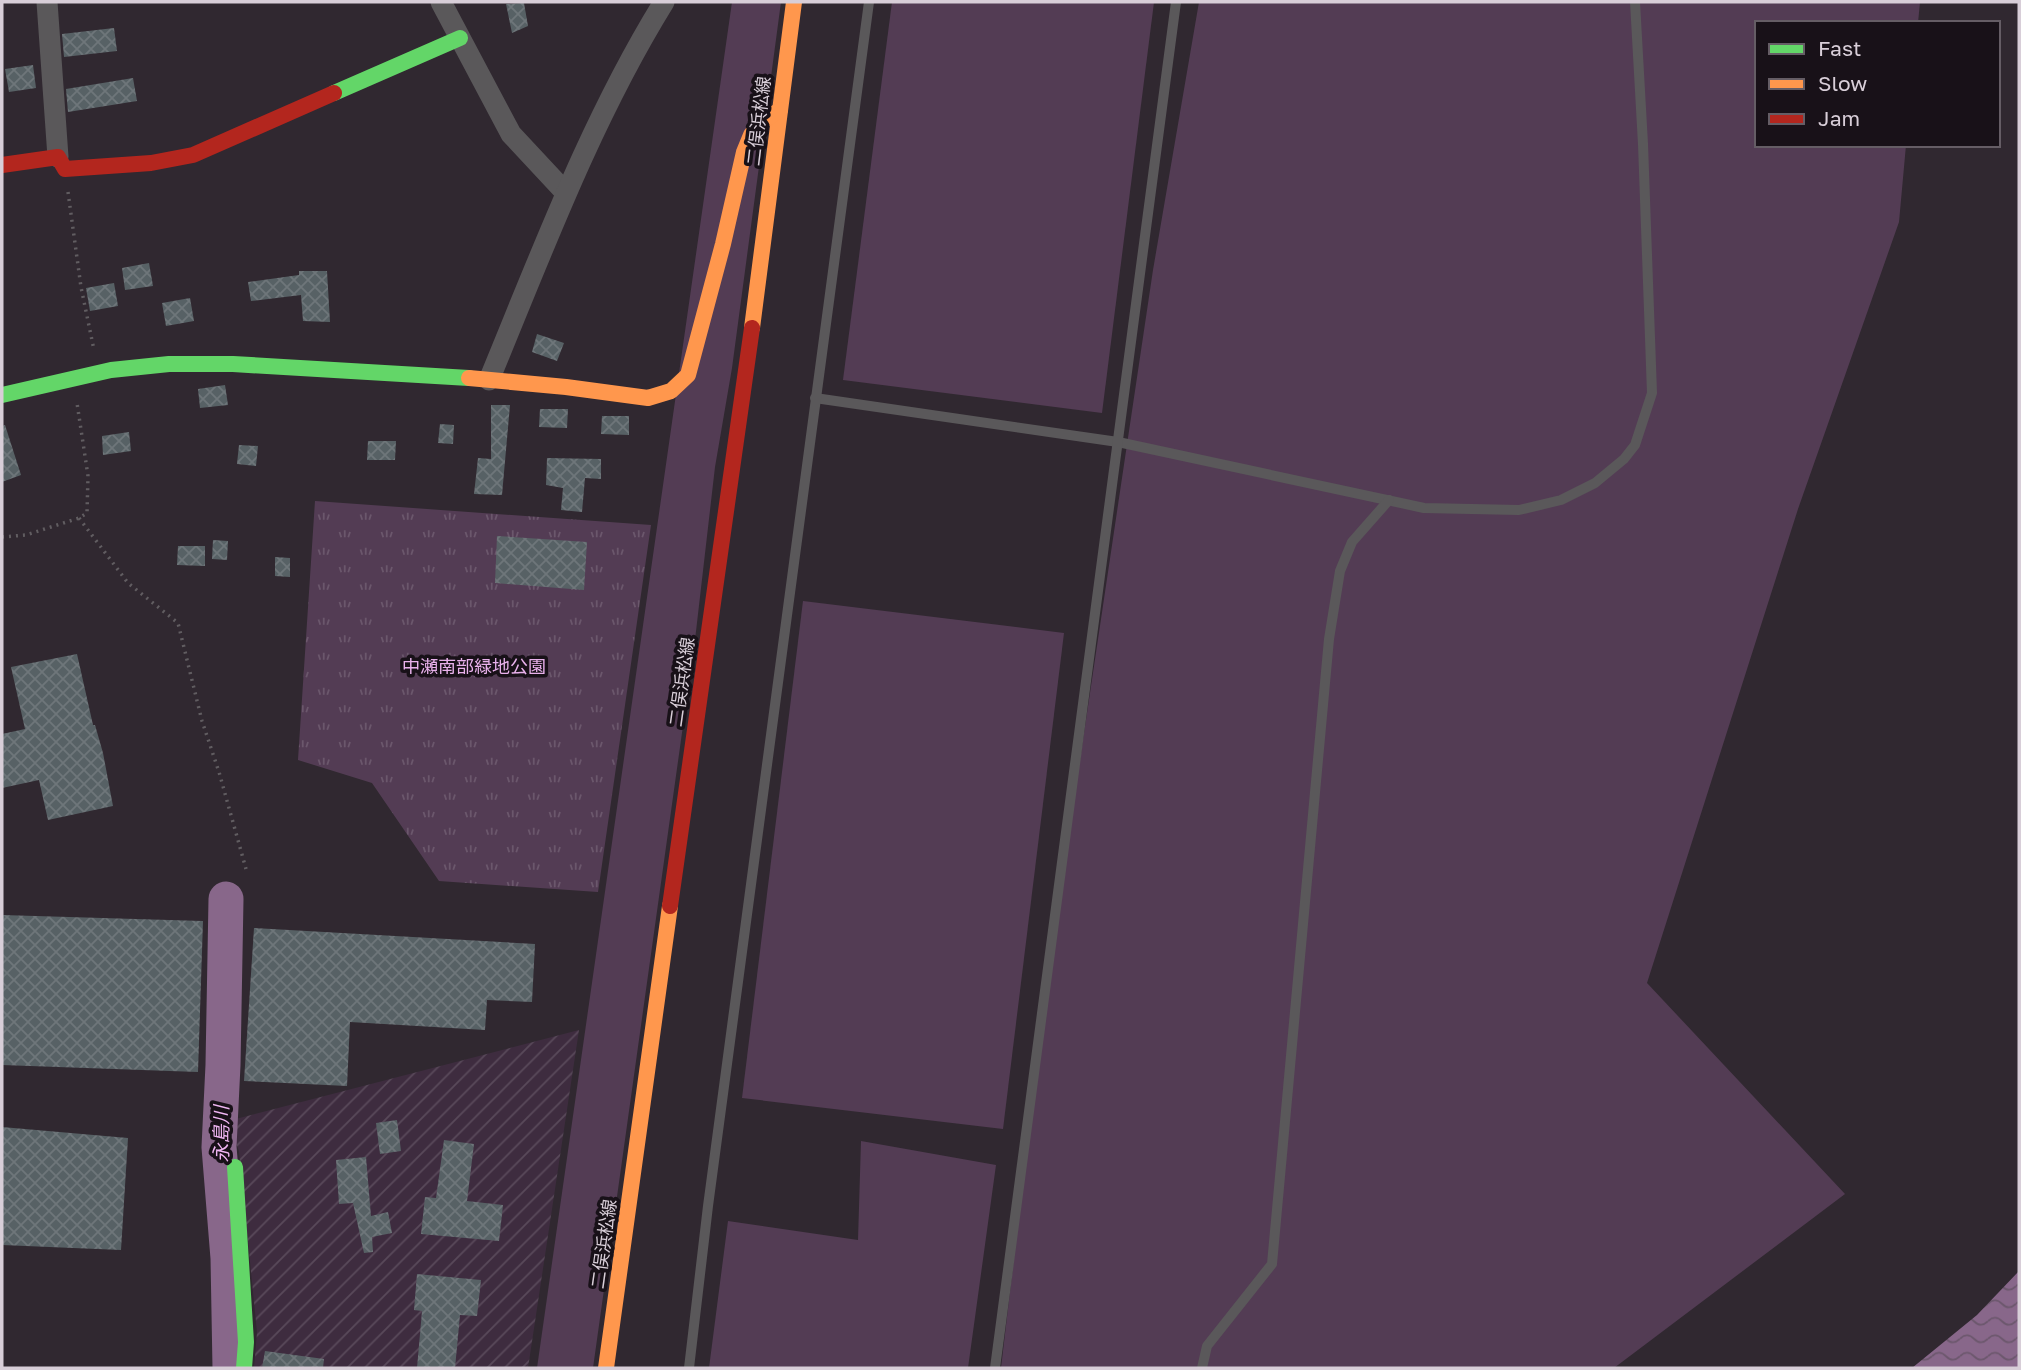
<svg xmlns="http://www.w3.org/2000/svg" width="2021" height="1370" font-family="'Golos Text','Noto Sans JP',sans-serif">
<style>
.industrial{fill:url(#industrial-furrows)}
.grass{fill:#533c54}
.park{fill:url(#park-tufts)}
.water{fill:url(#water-waves)}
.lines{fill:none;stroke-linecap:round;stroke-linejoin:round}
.river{stroke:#88678a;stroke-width:35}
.building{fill:url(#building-cross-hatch)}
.path{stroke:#615d61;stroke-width:3.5;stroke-dasharray:2 5;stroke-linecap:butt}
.lane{stroke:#5a585a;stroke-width:10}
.street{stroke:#5a585a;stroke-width:21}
.fast{stroke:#63d668;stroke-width:16}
.slow{stroke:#ff974d;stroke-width:16}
.jam{stroke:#b3261e;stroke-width:16}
.labels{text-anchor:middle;stroke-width:7;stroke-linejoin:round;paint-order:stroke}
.street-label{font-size:18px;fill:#d8ced8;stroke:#181118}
.park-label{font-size:18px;fill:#e9b1ec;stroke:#181118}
.water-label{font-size:19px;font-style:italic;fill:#efb6f2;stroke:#181118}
</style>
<defs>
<pattern id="industrial-furrows" width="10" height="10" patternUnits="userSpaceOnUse" patternTransform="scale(1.75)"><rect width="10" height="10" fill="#3e2c3f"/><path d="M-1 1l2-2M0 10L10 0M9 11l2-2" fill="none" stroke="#59495a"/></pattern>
<pattern id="park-tufts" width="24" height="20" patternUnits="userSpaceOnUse" patternTransform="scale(1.75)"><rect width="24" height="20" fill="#533c54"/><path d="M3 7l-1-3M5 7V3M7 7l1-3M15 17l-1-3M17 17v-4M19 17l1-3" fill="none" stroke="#6b576c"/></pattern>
<pattern id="water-waves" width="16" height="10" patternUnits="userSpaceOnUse" patternTransform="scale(1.75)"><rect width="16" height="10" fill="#88678a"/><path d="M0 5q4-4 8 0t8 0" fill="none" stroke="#6c576d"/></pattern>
<pattern id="building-cross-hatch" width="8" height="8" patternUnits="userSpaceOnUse" patternTransform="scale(1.75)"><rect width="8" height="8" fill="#576165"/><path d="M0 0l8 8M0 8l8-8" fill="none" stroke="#6e767a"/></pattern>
</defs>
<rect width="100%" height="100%" fill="#302830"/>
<polygon class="industrial" points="579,1030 528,1368 254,1368 257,1332 239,1151 228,1121"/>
<g class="grass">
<polygon points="732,2 781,2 732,368 715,467 695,640 593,1368 537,1368"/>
<polygon points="892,2 1154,2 1102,413 843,380"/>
<polygon points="1199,2 1920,2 1918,23 1757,23 1757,145 1906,145 1899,222 1798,509 1647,983 1845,1194 1614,1368 1001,1368 1045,995 1153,270"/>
<polygon points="803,601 1064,633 1003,1129 742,1098"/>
<polygon points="861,1141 996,1165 968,1368 709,1368 728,1221 858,1240"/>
</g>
<polygon class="park" points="315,501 651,525 598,892 439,881 372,783 298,760"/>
<polygon class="water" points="2019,1271 2019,1368 1912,1368 1977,1315"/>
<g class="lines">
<polyline class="river" points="226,899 223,1065 219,1147 228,1258 230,1368"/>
</g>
<g class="building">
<polygon points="524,3 528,26 512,33 506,4"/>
<polygon points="114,28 117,51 64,57 62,34"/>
<polygon points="33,65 36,88 9,92 5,69"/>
<polygon points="133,78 137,101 68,112 66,89"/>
<polygon points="149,263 153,286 125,290 122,268"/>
<polygon points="299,271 327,271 330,322 303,321 301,295 251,301 248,282 299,275"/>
<polygon points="114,283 118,306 90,311 86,288"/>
<polygon points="190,298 194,321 166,326 162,303"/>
<polygon points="537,334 564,343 557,361 532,352"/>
<polygon points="225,385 228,405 200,408 198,389"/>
<polygon points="491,405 510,405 502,495 474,494 478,458 491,459"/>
<polygon points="540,409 568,409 567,428 539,427"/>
<polygon points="602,416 629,416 629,435 601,434"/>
<polygon points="440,424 454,425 453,444 438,443"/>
<polygon points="5,425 21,475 2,482 2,426"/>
<polygon points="129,432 131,451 103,455 102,436"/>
<polygon points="368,441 396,441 395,460 367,460"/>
<polygon points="239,445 258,446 256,466 237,464"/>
<polygon points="547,458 601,459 601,479 585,478 582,512 561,510 563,488 546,485"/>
<polygon points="497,536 587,542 584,590 495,583"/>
<polygon points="213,540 228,541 227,560 212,559"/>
<polygon points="178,546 205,546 205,566 177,565"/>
<polygon points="275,557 290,558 290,577 275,576"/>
<polygon points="77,654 93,725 95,725 103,753 113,806 48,820 39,780 2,788 2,734 25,729 11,667"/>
<polygon points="2,915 203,921 198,1072 2,1065"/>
<polygon points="254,928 535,944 532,1002 487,1000 485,1030 350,1022 347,1086 244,1081"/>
<polygon points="397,1120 401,1151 380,1154 376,1123"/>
<polygon points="2,1127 128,1138 121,1250 2,1245"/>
<polygon points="444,1140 474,1144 467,1201 503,1205 499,1241 421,1234 425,1197 436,1198"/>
<polygon points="366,1157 371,1216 388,1212 392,1233 372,1237 373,1252 364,1253 353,1203 339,1204 336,1160"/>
<polygon points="417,1274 481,1280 477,1316 460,1315 455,1368 417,1368 422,1311 414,1310"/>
<polygon points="265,1351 324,1359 323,1368 262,1368"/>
</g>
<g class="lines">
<g class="path">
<polyline points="68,192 81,287 94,350"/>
<polyline points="79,518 128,583 178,623 202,721 219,772 246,869"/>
<polyline points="2,537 26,535 79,518 87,513 88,476 77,403"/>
</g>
<g class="lane">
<polyline points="815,398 1118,442 1424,508 1519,510 1561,500 1595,483 1624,459 1635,445 1652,393 1643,144 1635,2"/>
<polyline points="689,1368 708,1206 869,2"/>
<polyline points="995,1368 1176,2"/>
<polyline points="1202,1368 1207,1346 1272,1264 1329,639 1340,571 1352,542 1389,500"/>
</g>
<g class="street">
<polyline points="47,2 58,157"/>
<polyline points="441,2 511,134 566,193"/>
<path d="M 489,380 C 542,252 591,120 664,2"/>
</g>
<g class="fast">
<polyline points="334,93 460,38"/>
<polyline points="2,395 111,370 169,364 233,364 469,378"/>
<polyline points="235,1167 246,1342 244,1368"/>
</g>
<g class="slow">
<polyline points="752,328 794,2"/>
<polyline points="469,378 566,387 648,398 671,391 688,375 723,244 744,152 751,135 761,122 780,110"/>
<polyline points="606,1368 670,906"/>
</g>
<g class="jam">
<polyline points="2,165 58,157 65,169 151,163 193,155 334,93"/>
<polyline points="670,906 752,328"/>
</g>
</g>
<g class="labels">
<g class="street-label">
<text transform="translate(759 121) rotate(-83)" y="6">二俣浜松線</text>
<text transform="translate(682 682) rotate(-82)" y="6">二俣浜松線</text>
<text transform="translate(604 1244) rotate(-82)" y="6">二俣浜松線</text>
</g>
<g class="park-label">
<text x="474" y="673">中瀬南部緑地公園</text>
</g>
<g class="water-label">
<text transform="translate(221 1134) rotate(-90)" y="7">永島川</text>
</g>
</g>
<rect width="2021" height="1370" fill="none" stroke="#d8ced8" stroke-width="7"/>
<rect x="1755" y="21" width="245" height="126" fill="#181118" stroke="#655d65" stroke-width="2"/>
<rect x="1769" y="44" width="35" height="10" fill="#63d668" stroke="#655d65" stroke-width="2"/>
<text x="1818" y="56" font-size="21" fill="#d8ced8">Fast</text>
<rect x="1769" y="79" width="35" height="10" fill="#ff974d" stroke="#655d65" stroke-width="2"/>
<text x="1818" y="91" font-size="21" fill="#d8ced8">Slow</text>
<rect x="1769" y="114" width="35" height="10" fill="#b3261e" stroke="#655d65" stroke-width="2"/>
<text x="1818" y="126" font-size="21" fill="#d8ced8">Jam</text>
</svg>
